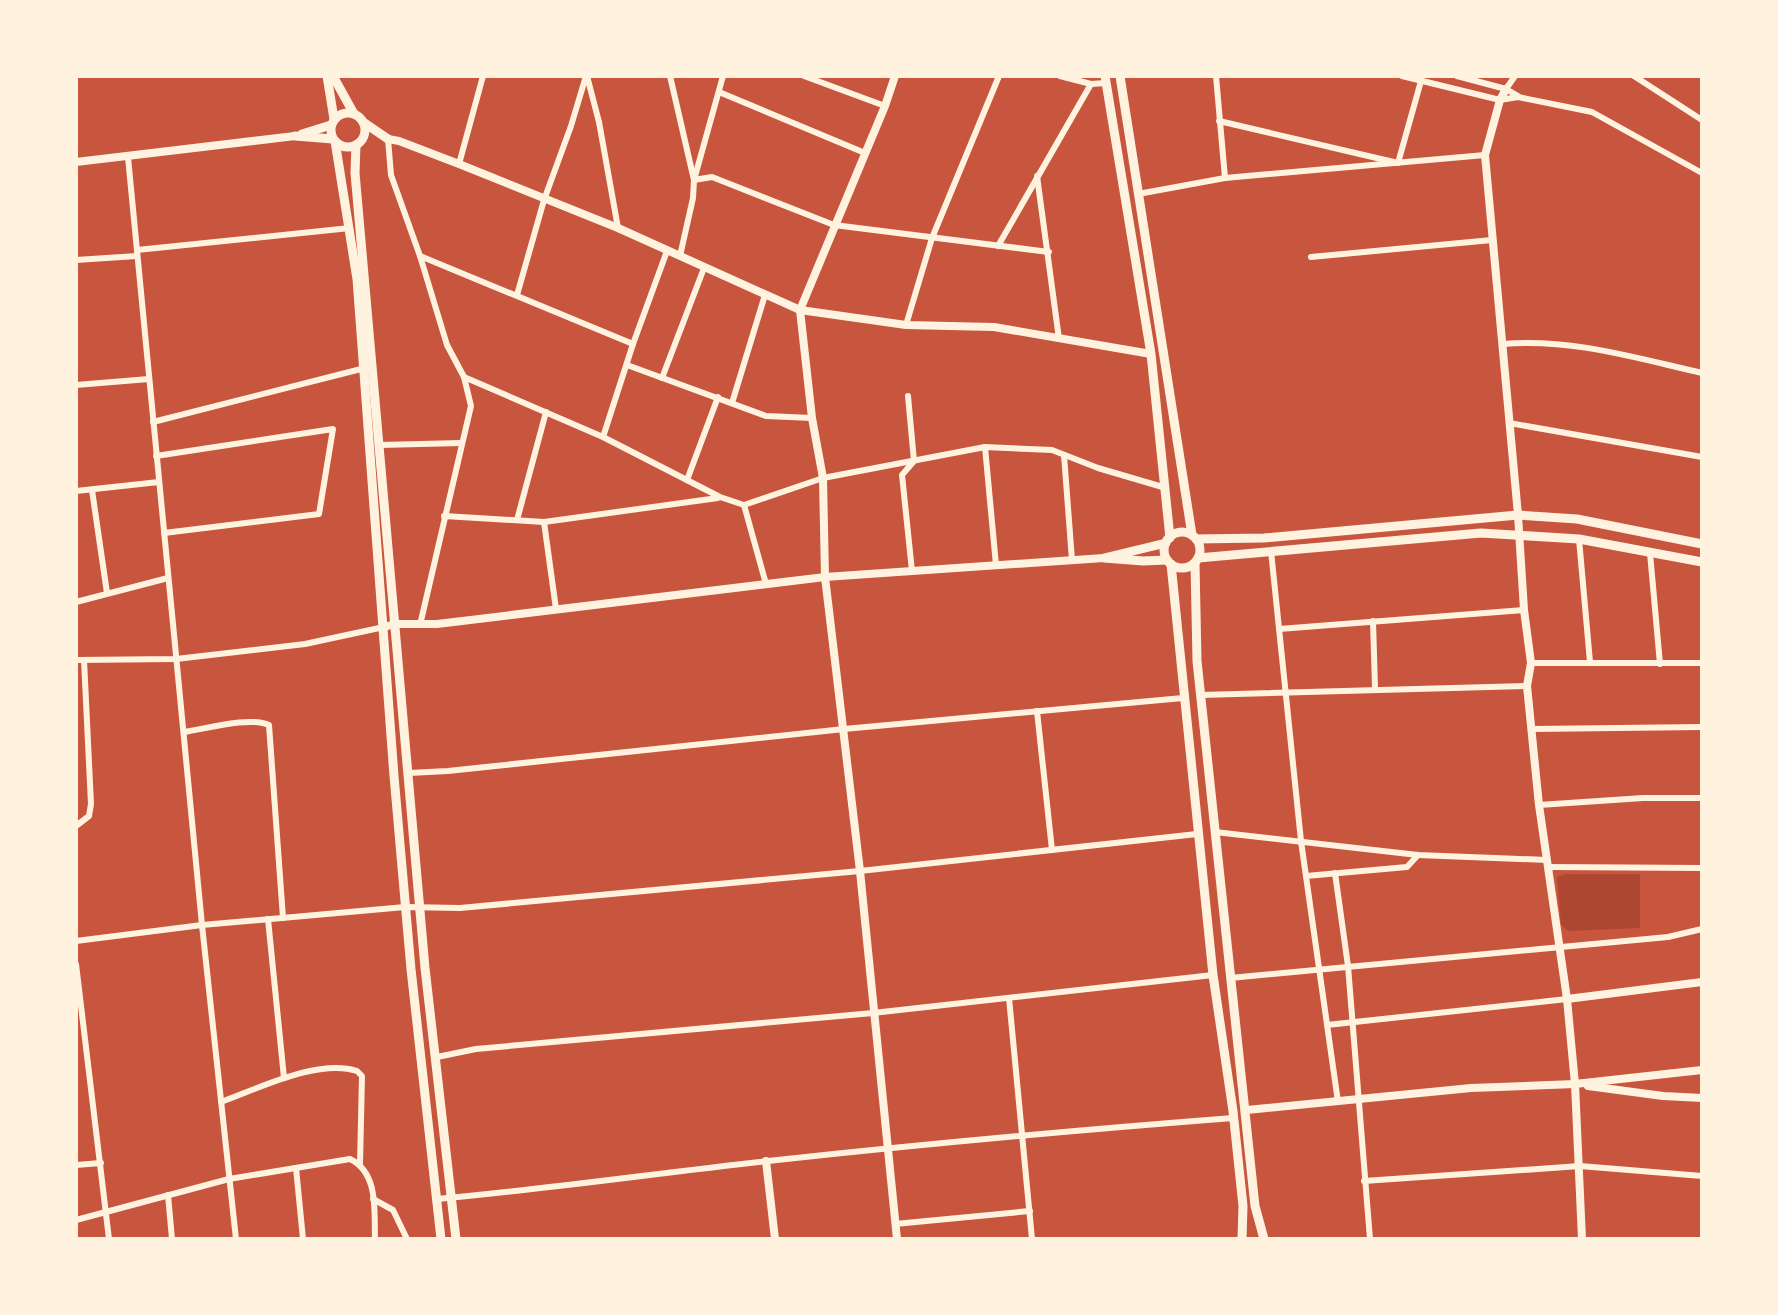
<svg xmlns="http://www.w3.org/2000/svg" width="1778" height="1315" font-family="Helvetica,sans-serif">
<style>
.green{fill:#ae4732}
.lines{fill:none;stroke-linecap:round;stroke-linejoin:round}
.minor{stroke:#fff3e0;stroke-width:6}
.tertiary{stroke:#fff3e0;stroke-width:8}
.secondary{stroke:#fff3e0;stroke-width:9}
</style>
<rect width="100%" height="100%" fill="#c8553d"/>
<polygon class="green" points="1566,874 1640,874 1640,928 1568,931 1561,925 1557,877"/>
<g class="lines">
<g class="minor">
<polyline points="587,76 599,122 618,228"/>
<polyline points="670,76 694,180 693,198 680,256"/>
<polyline points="723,76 694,180 712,177 834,225 1049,252"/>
<polyline points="804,76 885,106"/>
<polyline points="1060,76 1091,84"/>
<polyline points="1216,76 1225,178"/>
<polyline points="1402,76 1500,100 1518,97 1592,112 1702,173"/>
<polyline points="1457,76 1506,89 1518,96"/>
<polyline points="1634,76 1702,120"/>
<polyline points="1506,89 1515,76"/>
<polyline points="719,92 865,153"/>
<polyline points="1219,121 1398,163 1421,81"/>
<polyline points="388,139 391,175 420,256 447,345 464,377 471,406 420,625"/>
<polyline points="128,157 202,925 236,1239"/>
<polyline points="459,164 483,76"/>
<polyline points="1037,176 1059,339"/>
<polyline points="1138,194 1225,178 1485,155"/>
<polyline points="998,246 1091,84 1106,83"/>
<polyline points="137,250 350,228"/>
<polyline points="420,256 633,344"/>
<polyline points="1311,257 1492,240"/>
<polyline points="76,260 137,256"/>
<polyline points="517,295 544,200 571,126 586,76"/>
<polyline points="906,325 932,238 999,76"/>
<path d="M 1503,344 C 1570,338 1636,358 1702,373"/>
<polyline points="627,365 766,416 812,418"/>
<polyline points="464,377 603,437 720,497 744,505 823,478 985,447 1052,450 1098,468 1166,488"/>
<polyline points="662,378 704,268"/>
<polyline points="76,385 149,379"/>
<polyline points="908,396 914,461 902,475 912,571"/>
<polyline points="732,403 765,295"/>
<polyline points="153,422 365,368"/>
<polyline points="1509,423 1702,457"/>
<polyline points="603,437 633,344 667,251"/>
<polyline points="380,445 461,443"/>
<polyline points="985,447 996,565"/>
<polyline points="1064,455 1072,560"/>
<polyline points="156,456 333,429 319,514 164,533"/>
<polyline points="687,480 718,397"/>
<polyline points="92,490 107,593"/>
<polyline points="76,491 159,482"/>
<polyline points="744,505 766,584"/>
<polyline points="444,516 544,522 718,498"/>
<polyline points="517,520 546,412"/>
<polyline points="544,522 556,609"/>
<polyline points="1579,539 1590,662"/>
<polyline points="1271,551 1301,841 1338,1102"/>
<polyline points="1650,553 1660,664"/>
<polyline points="76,602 168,578"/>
<polyline points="1373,621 1375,688"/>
<polyline points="1279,629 1524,610"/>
<polyline points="76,660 176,659 305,644 384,627"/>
<polyline points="1531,663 1702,663"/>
<polyline points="1201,695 1527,686"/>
<polyline points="1037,711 1052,850"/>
<polyline points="1532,729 1702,727"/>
<path d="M 184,732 C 206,729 249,716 269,725 L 283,918"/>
<polyline points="409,773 448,771 844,729 1183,698"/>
<polyline points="1539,805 1643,798 1702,798"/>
<polyline points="76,826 89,816 91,804 84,660"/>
<polyline points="1215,832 1418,855 1547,860"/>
<polyline points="1548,867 1702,868"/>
<polyline points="1335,873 1348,966 1370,1239"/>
<polyline points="1306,876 1407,867 1418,855"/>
<polyline points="268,919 284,1078"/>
<polyline points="76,941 202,925 405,907 460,908 860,871 1197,834"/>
<polyline points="76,964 109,1239"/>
<polyline points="1230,978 1668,937 1702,929"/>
<polyline points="1009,998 1032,1239"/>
<polyline points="1327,1025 1567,999"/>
<polyline points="437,1057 476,1049 873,1013 1213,975"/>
<path d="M 221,1102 C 257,1089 319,1058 357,1071 L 362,1076 L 360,1164"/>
<polyline points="76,1165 101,1163"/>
<polyline points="296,1168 303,1239"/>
<polyline points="1364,1181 1580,1166 1702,1176"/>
<polyline points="168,1195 172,1239"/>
<polyline points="373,1199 393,1210 407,1239"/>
<path d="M 437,1199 C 548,1189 658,1173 768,1161 C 923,1144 1078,1130 1233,1118"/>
<path d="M 76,1220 L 229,1179 L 350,1159 C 379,1173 374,1211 375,1239"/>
<polyline points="895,1224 1030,1211"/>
</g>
<g class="tertiary">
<polyline points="895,76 885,106 800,310 812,418 823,478 825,577 860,871 897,1239"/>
<polyline points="1506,89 1500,100 1485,155 1518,515 1524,610 1531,663 1527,686 1539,805 1567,999 1575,1084 1582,1239"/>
<polyline points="388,139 399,141 459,164 618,228 800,310 906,325 994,327 1151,354"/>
<polyline points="76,162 295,136"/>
<polyline points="384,627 395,624 437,624 825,577 1104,558"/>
<polyline points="1567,999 1702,982"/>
<polyline points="1588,1086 1663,1096 1702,1098"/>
<polyline points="1247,1110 1471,1088 1575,1084 1702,1070"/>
<polyline points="766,1161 775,1239"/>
</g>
<g class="secondary">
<polyline points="327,76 334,119"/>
<polyline points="333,76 354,114"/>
<polyline points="1105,76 1151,354 1170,538"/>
<polyline points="1120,76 1192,535"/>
<circle cx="348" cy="130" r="17"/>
<polyline points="363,122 388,139"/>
<polyline points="302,134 331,125"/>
<polyline points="295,136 333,139"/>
<polyline points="335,141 357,279 394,776 411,969 441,1239"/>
<polyline points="356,145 355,173 425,968 456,1239"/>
<circle cx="1182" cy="550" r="18"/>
<polyline points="1196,539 1264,538 1518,515 1577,519 1702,544"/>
<polyline points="1166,543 1104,558 1143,561 1167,560"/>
<polyline points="1198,558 1481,533 1579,539 1702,562"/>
<polyline points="1195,563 1197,661 1255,1206 1264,1239"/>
<polyline points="1171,564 1213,975 1233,1111 1243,1206 1242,1239"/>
</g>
</g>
<rect width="1778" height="1315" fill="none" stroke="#fff3e0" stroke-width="156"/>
</svg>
